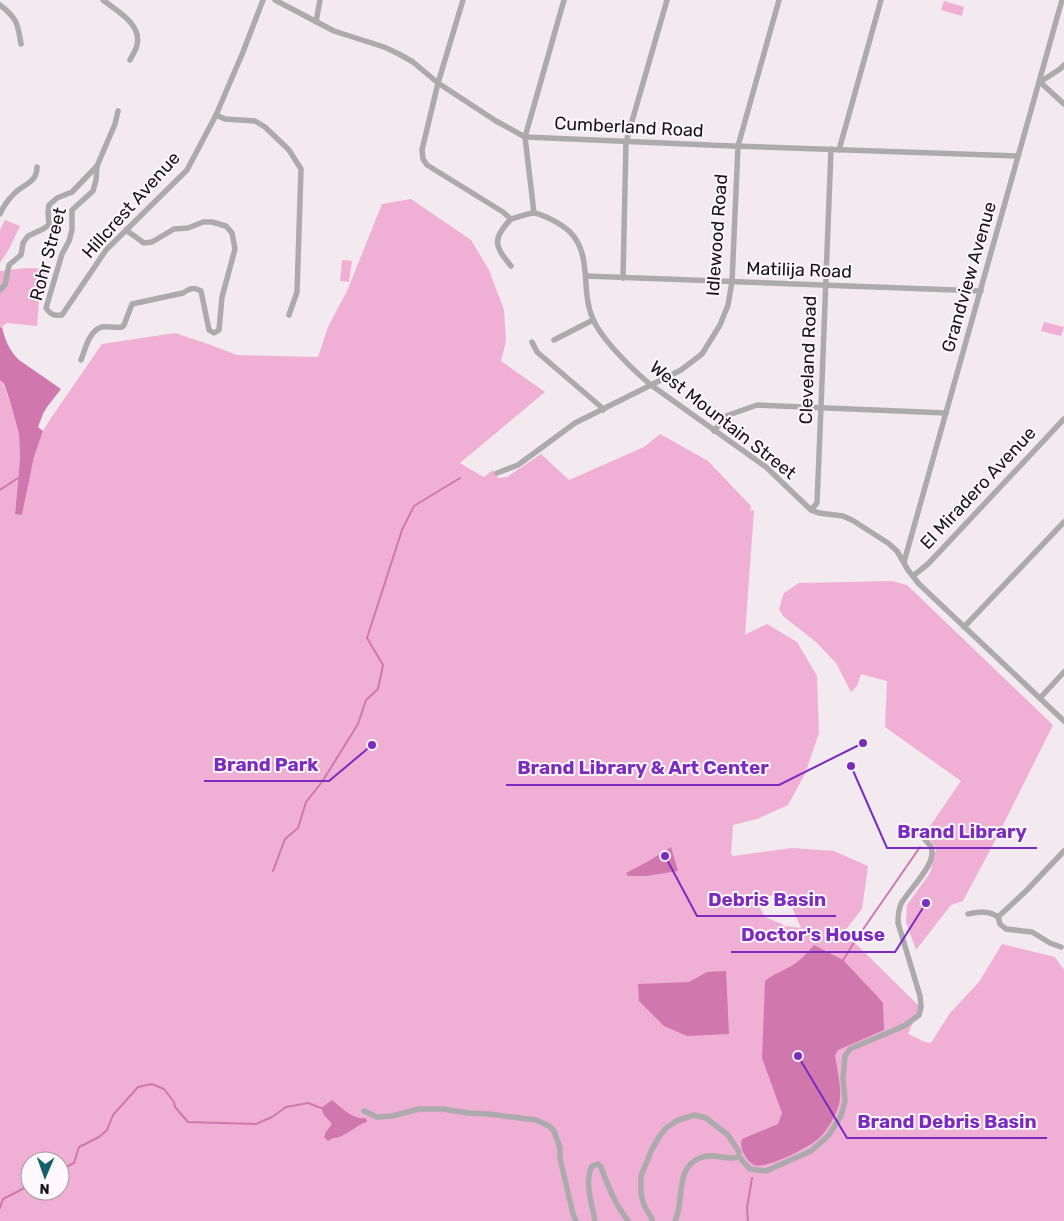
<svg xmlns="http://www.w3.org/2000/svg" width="1064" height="1221" font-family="Rubik,sans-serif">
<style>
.green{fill:#f0afd5;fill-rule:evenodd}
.water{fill:#d078ae}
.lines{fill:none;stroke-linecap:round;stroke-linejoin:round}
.stream{stroke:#d078ae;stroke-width:2}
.minor{stroke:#adaaac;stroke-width:5.5}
.labels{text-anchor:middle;stroke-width:4;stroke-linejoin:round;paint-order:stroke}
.street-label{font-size:18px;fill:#171516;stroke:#fef7fb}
.leader{fill:none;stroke:#7b2cbf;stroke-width:2}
.callout-dot{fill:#7b2cbf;stroke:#fef7fb;stroke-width:2}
.callout-label{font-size:19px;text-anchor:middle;font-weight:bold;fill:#7b2cbf;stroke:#fef7fb;stroke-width:4;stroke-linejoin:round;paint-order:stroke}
</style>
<rect width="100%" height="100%" fill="#f2eaee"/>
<g class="green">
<polygon points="944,1 964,7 962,16 941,10"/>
<path d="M 411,199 L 471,240 L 489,270 L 504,310 L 506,341 L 501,361 L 545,392 L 460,463 L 480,475 L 484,477 L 493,470 L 498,478 L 507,477 L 541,454 L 569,480 L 644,447 L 660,434 L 708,461 L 751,506 L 750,511 L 754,510 L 745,635 L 748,633 L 767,624 L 797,642 L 817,676 L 819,733 L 805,774 L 788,805 L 757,819 L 733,825 L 731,854 L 733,856 L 792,848 L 834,851 L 868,866 L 862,909 L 843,933 L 846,934 L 920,1007 L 908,1034 L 921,1040 L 921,1041 L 931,1043 L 950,1013 L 979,982 L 1002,944 L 1055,957 L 1064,970 L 1064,1221 L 0,1221 L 0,380 L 3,384 L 10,401 L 19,434 L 20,458 L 15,513 L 22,515 L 34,457 L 43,431 L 51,418 L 102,344 L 175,333 L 208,344 L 237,355 L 318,357 L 328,327 L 347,291 L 382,204 ZM 774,894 L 790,903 L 801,928 L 784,926 L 782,924 L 765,917 L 758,903 ZM 30,1161 L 60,1161 L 60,1191 L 30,1191 Z"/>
<polygon points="5,220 20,226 9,249 0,263 0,230"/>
<polygon points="342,260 352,261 349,282 340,281"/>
<polygon points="26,268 49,269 39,301 37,326 7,323 0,328 0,271"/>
<polygon points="1044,322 1064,327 1061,336 1041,331"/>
<polygon points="892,581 907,585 1053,725 997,837 963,901 951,905 916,950 906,922 907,905 930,873 936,849 926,832 961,781 885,727 887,681 861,674 857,686 851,692 836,663 816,642 783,616 779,609 784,593 799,583"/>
</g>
<g class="water">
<path d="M 2,327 C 5,340 9,350 19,360 L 61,389 L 47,407 L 43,414 L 38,427 L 43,431 L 34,457 L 22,515 L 15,514 L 20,458 L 19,434 L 10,401 L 4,384 L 0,380 L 0,328 Z"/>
<polygon points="671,847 678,871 646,876 628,876 626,873 647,862"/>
<path d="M 814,945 L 843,960 L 878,997 L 883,1003 L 884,1030 L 838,1050 L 835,1055 C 837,1068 841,1085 840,1097 C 840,1110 827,1132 817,1140 C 807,1148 765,1170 754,1165 C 750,1163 748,1160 746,1157 C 742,1151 740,1146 742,1139 L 778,1124 L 782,1113 L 762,1058 L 765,981 C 774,973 786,970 796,963 C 803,958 808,952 814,945 Z"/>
<polygon points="726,971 729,1034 687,1036 664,1026 639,1001 638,984 689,982 707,972"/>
<path d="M 332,1100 C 342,1108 353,1120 366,1118 L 367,1122 C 355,1125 345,1138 333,1138 L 328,1141 L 324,1137 L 326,1132 L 332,1124 L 324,1115 L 321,1108 Z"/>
</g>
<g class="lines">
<g class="stream">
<polyline points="0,490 18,478"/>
<polyline points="273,871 285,839 298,828 306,802 322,782 358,724 366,700 378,689 383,665 367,638 402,530 414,506 460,478"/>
<polyline points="842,962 855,941 920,847"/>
<polyline points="60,1170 74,1163 79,1147 99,1137 107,1130 113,1115 138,1087 152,1084 164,1089 174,1102 175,1107 188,1122 256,1124 272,1117 286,1107 308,1103 321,1108"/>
<polyline points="0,1208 3,1199 30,1185"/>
<polyline points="748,1221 747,1208 752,1178"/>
</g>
<g class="minor">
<path d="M 103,0 C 117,11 142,24 137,45 C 136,50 132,56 130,60"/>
<polyline points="275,0 334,31 384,47 399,54 413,62 438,83 496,121 525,137 732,146 1018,156"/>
<path d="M 463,0 L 438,83 L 422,150 L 423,159 L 427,165 L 503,212 L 511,219 C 518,217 526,214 533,213 C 540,213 555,221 561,225 C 564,227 567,229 570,232 C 593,255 580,291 593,319 C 601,339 634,371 651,385 L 766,467 L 811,510 L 819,513 L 843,516 L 852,520 L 888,543 L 897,551 L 908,570 L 919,584 L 1064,721"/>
<path d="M 0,5 C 17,18 18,24 21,44"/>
<polyline points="316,22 320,0"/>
<polyline points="1040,82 1064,104"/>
<polyline points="1040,82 1060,69 1064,65"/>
<path d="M 118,111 L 115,124 L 97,166 L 96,180 L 93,191 L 72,210 L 72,230 L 69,241 L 62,254 L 46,308 C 51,315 54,316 62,315 L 106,250 L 187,170 L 216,115 L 243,52 L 263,0"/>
<polyline points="216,115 225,119 255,121 265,127 289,150 301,169 297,292 289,315"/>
<polyline points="839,150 881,0"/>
<polyline points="534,213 525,137 564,0"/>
<path d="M 0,214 C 4,205 9,198 17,191 C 27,183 37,181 37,167"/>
<path d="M 511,219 C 491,240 495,246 511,266"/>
<polyline points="586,276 981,291"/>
<polyline points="623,278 626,142 667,0"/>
<polyline points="0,290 5,285 9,265 21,255 23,243 28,236 43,229 49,225 48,213 49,205 57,198 72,192 97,166"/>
<polyline points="554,340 593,320"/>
<polyline points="532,342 537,352 600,406 603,410"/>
<path d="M 81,360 C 85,350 89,330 102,327 C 108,326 115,328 122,327 L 124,325 L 132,304 L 183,293 C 190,288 194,287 201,291 L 209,330 L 214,333 L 219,330 L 222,297 L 235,249 L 232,233 L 226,226 L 212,222 L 203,222 L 188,228 L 174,229 L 152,242 L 144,243 L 126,230"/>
<polyline points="714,431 726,416 757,405 946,413"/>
<polyline points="497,473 518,465 575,423 681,370 702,354 720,325 728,305 732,282 738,146 779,0"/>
<polyline points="811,510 817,503 821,407 831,149"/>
<polyline points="904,562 1062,0"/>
<polyline points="913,576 928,564 1064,419"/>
<polyline points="964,627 1064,522"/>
<polyline points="1040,698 1064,672"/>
<path d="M 968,914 C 979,912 989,910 998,917"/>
<polyline points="998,917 1026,891 1064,851"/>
<polyline points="998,917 1000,924 1006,929 1032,932 1050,943 1061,947"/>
<polyline points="364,1111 377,1117 392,1116 419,1109 443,1109 468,1113 489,1114 536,1120 549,1126 554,1131 560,1148 560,1158 573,1214 576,1221"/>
<path d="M 595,1221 C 592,1204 584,1182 592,1166 L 598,1164 L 601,1167 C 608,1186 615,1204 628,1221"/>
<path d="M 652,1221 L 652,1219 L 644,1205 L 641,1194 L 641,1176 L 652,1149 L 659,1137 L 666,1128 L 678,1120 L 695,1115 L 706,1118 L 728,1135 L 739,1152 L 739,1157 L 750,1169 L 766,1171 L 811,1151 L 828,1136 L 841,1116 L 845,1101 L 843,1078 L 845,1056 L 850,1049 L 904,1026 L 919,1015 L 921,1007 L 920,996 L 898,923 C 898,916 898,911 901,904 C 908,890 938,864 931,847 C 928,842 922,836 918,832"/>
<path d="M 675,1221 C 685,1201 674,1168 700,1158 C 714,1152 727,1161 739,1157"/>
</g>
</g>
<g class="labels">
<g class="street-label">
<text transform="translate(629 127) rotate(3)" y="6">Cumberland Road</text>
<text transform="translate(131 205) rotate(-48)" y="6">Hillcrest Avenue</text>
<text transform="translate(717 235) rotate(-86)" y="6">Idlewood Road</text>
<text transform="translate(48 254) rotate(-75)" y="6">Rohr Street</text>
<text transform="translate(799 270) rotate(2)" y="6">Matilija Road</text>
<text transform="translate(969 277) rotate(-74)" y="6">Grandview Avenue</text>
<text transform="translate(808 360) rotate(-88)" y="6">Cleveland Road</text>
<text transform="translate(723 420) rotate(38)" y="6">West Mountain Street</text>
<text transform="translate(978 488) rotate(-47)" y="6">El Miradero Avenue</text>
</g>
</g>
<path class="leader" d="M372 745L329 781H204M863 743L779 785H506M851 766L887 848H1037M665 856L697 916H836M926 903L895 952H731M798 1056L847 1138H1047"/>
<g class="callout-dot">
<circle cx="372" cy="745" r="5"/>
<circle cx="863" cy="743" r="5"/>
<circle cx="851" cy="766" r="5"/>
<circle cx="665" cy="856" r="5"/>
<circle cx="926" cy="903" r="5"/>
<circle cx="798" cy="1056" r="5"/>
</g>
<g class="callout-label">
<text x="266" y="771">Brand Park</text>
<text x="643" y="774">Brand Library &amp; Art Center</text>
<text x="962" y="838">Brand Library</text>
<text x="767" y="906">Debris Basin</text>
<text x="813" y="941">Doctor's House</text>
<text x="947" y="1128">Brand Debris Basin</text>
</g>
<g transform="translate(45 1176) rotate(182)"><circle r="24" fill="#fef7fb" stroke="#a29d9f"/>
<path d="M0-4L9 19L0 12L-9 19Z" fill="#136269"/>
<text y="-8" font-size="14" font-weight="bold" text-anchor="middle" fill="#171516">N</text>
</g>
</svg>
